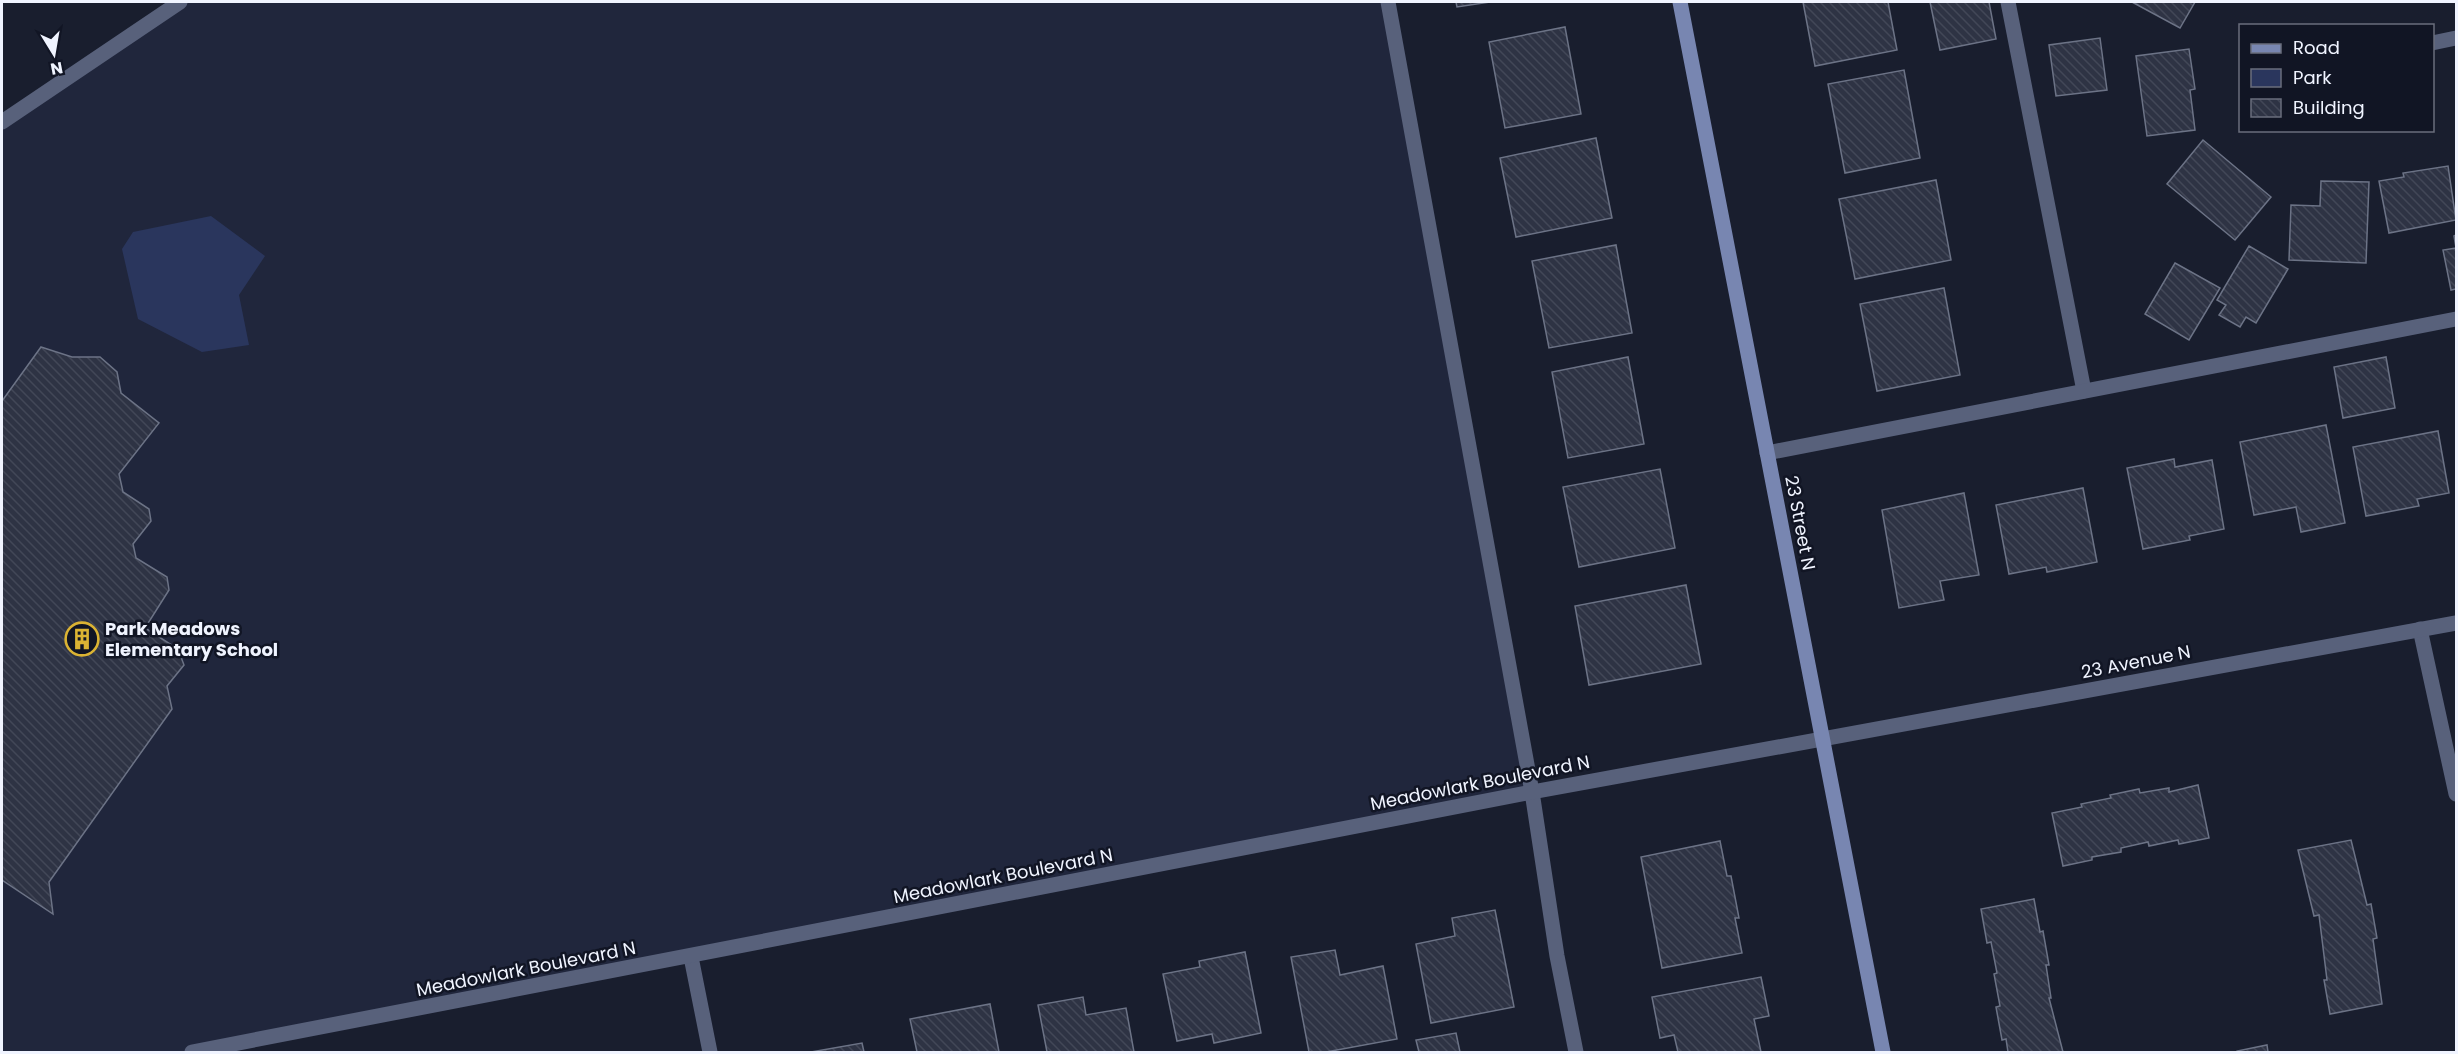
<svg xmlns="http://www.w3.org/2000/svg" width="2458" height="1054" font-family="Poppins,sans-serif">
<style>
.built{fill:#20263c}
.park{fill:#2a365d}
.building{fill:url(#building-back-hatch);stroke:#6c7386;stroke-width:1.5}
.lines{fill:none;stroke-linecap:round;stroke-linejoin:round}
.lane{stroke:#58617b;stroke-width:15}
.street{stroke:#58617b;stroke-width:15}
.secondary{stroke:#7886b1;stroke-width:15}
.labels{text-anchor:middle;stroke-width:5;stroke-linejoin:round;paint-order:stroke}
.street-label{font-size:18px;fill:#f0f4ff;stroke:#111524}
.poi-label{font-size:18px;font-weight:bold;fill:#f0f4ff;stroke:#111524;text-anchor:start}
</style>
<defs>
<pattern id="building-back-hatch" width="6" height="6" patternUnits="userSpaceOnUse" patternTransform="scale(1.5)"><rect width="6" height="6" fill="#2e3344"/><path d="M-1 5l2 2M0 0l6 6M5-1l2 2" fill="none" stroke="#424757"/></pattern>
</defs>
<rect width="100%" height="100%" fill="#191e2e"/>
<polygon class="built" points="180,2 1386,2 1532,792 192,1052 2,1052 2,122"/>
<polygon class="park" points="211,216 265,256 239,295 249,345 202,352 138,319 122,249 133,232"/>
<g class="building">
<polygon points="1456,2 1490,2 1457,7"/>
<polygon points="1803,2 1888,2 1897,50 1815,66"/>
<polygon points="1930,2 1989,2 1996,39 1940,50"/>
<polygon points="2132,2 2195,2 2180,28"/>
<polygon points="1565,27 1581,114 1505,128 1489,42"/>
<polygon points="2100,38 2107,90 2056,96 2049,45"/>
<polygon points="2189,49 2195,89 2190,90 2195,130 2147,136 2136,56"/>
<polygon points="1904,70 1920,158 1845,173 1828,84"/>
<polygon points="1596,138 1612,218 1516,237 1500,158"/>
<polygon points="2203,140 2271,197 2235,240 2167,184"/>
<polygon points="2448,166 2456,220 2389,233 2379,181 2404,177 2403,173"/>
<polygon points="1936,180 1951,260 1855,279 1839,199"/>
<polygon points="2321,181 2369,182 2366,263 2289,260 2291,205 2320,206"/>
<polygon points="2456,235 2456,289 2451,290 2443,250 2456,248 2454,236"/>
<polygon points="1616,245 1632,333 1549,348 1532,261"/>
<polygon points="2249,246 2288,269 2256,323 2246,317 2240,327 2219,315 2226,305 2217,300"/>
<polygon points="2175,263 2220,288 2189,340 2145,314"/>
<polygon points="1944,288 1960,375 1877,391 1860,304"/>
<polygon points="41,347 72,357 100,357 117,372 121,393 159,423 119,474 123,492 149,509 151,521 133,544 136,558 167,577 169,590 145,628 178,649 184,665 167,686 172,709 49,882 53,914 2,880 2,401"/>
<polygon points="1628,357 1644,444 1568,458 1552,372"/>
<polygon points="2386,357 2395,408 2343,418 2334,367"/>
<polygon points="2326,425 2345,523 2301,532 2296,507 2254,515 2240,442"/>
<polygon points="2438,431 2449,493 2417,499 2419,506 2366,516 2353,447"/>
<polygon points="2174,459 2175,467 2212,460 2224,529 2189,536 2190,540 2143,549 2127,468"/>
<polygon points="1660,469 1675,548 1579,567 1563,487"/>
<polygon points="2083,488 2097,562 2047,572 2046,567 2009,574 1996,505"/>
<polygon points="1964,493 1979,575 1940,581 1944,600 1899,608 1882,510"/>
<polygon points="1686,585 1701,664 1589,685 1575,606"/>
<polygon points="2198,785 2209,838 2179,844 2178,840 2149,846 2148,842 2121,848 2121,852 2092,857 2092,860 2063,866 2052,813 2082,807 2081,804 2111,798 2110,795 2139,789 2140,793 2169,788 2169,792"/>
<polygon points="2351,840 2367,905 2371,904 2377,938 2373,939 2382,1004 2330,1014 2324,980 2327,980 2319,915 2314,916 2298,850"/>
<polygon points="1720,841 1727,876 1731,876 1739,918 1735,918 1742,953 1662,968 1641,857"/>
<polygon points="2034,899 2040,932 2043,931 2049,965 2046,965 2051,998 2049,998 2063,1052 2008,1052 2006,1039 2002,1040 1996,1007 2000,1006 1994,974 1997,973 1991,942 1987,943 1981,909"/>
<polygon points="1495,910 1514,1007 1431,1023 1416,944 1455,936 1452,918"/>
<polygon points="1335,950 1340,975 1383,966 1397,1039 1326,1052 1309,1052 1291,957"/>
<polygon points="1245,952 1261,1033 1214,1043 1212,1034 1177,1041 1163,974 1200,967 1199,961"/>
<polygon points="1761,977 1769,1016 1754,1019 1761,1052 1678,1052 1674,1035 1660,1038 1652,997"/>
<polygon points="1083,997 1086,1015 1126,1008 1134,1052 1047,1052 1038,1005"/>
<polygon points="990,1004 999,1052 917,1052 910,1019"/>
<polygon points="1456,1033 1460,1052 1419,1052 1416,1040"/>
<polygon points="862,1043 864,1052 811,1052"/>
<polygon points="2267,1045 2268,1052 2237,1052 2237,1051"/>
</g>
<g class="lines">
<g class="lane">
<polyline points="1388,2 1532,792 1557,956 1576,1052"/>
<polyline points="2008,2 2084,391"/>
<polyline points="2,122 180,2"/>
<polyline points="1767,453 2456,319"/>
</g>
<g class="street">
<polyline points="2432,43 2456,38"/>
<polyline points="2420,629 2456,794"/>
<polyline points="691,957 710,1052"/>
<polyline points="192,1052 1532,792 2456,623"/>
</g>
<polyline class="secondary" points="1680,2 1883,1052"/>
</g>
<defs>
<g id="building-ring" transform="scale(1.725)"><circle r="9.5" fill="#111524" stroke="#dbb333" stroke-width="1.5"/><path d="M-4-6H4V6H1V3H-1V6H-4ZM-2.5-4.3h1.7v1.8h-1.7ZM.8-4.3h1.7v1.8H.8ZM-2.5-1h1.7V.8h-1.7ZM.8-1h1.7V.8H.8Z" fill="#dbb333"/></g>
</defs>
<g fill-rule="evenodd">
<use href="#building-ring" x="82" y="639"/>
</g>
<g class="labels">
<g class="street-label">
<text transform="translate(1800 523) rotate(79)" y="6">23 Street N</text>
<text transform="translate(2136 662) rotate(-11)" y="6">23 Avenue N</text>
<text transform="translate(1480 783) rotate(-11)" y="6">Meadowlark Boulevard N</text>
<text transform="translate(1003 876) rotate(-11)" y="6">Meadowlark Boulevard N</text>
<text transform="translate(526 969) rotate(-11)" y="6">Meadowlark Boulevard N</text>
</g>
<g class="poi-label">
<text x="105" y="635">Park Meadows<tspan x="105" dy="21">Elementary School</tspan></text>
</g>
</g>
<rect width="2458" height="1054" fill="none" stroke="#f0f4ff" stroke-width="6"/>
<rect x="2239" y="24" width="195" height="108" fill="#111524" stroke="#6a6e7c" stroke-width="1.5"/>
<rect x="2251" y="44" width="30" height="9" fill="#7886b1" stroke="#6a6e7c" stroke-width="1.5"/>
<text x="2293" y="54" font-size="18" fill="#f0f4ff">Road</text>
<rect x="2251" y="69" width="30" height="18" fill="#2a365d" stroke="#6a6e7c" stroke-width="1.5"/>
<text x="2293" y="84" font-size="18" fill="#f0f4ff">Park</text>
<rect x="2251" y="99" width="30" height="18" fill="url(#building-back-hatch)" stroke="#6a6e7c" stroke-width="1.5"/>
<text x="2293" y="114" font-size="18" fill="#f0f4ff">Building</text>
<g transform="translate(54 54) rotate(169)" stroke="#111524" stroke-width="4.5" paint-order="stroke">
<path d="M0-4.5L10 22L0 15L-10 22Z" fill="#f0f4ff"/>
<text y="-9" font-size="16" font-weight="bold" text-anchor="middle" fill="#f0f4ff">N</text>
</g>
</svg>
